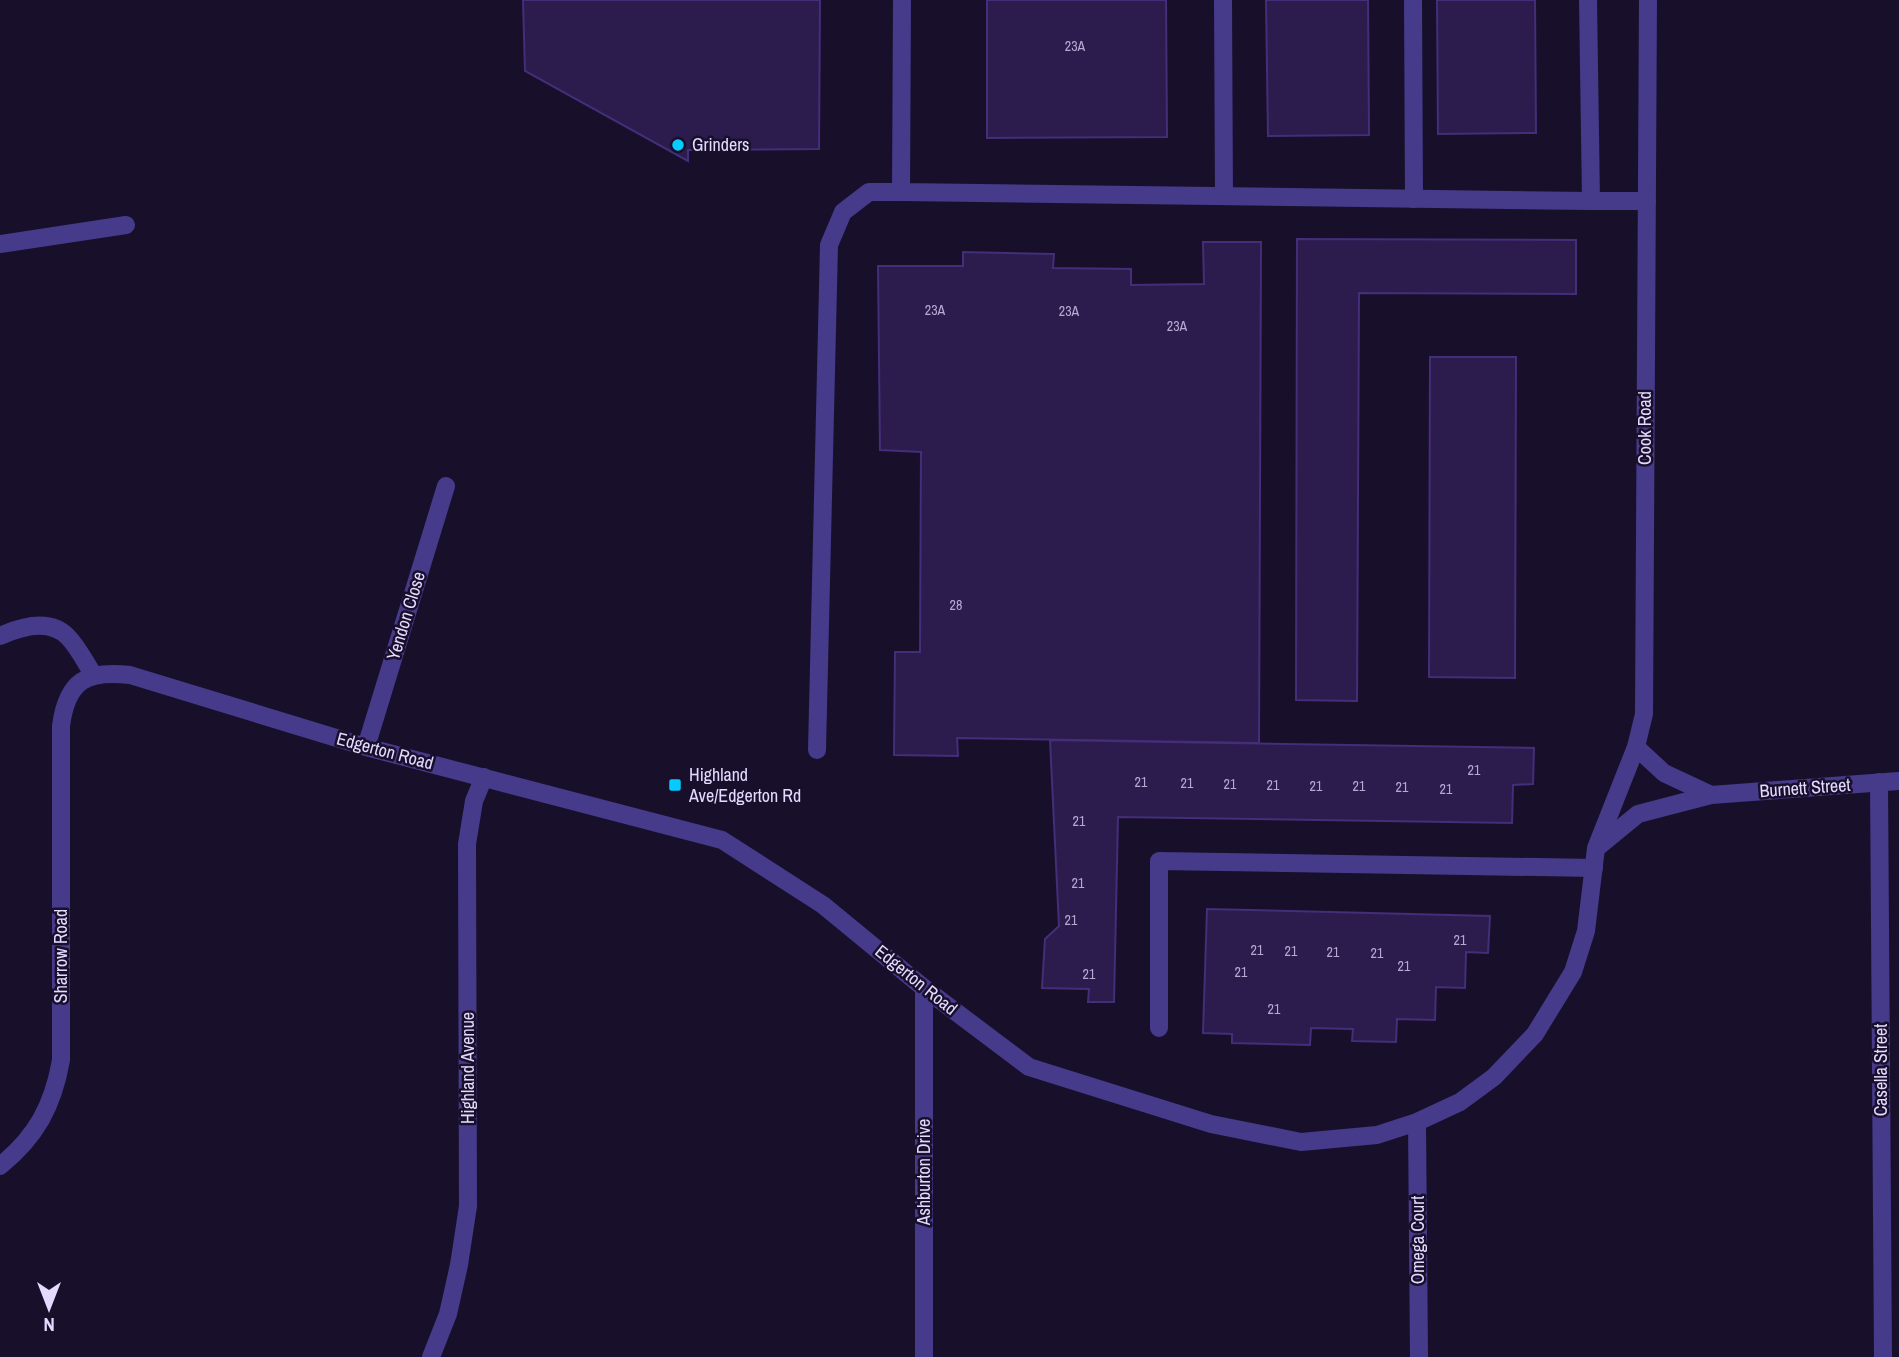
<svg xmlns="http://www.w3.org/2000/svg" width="1899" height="1357" font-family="'Archivo Narrow',sans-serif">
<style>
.building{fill:#2b1c4d;stroke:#442d79;stroke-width:2}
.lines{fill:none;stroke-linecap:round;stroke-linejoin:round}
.minor{stroke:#463a8b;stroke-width:18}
.poi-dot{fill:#06cbff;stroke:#18102b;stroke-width:2.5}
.labels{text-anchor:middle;stroke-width:5;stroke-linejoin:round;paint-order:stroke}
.number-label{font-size:14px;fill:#b5aad2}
.poi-label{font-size:18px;fill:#e3daff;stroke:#18102b;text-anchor:start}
.street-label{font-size:18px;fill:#e3daff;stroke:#18102b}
</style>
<rect width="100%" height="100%" fill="#18102b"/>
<g class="building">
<polygon points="523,0 820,0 819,149 688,150 688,161 525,71"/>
<polygon points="987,0 1166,0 1167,137 987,138"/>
<polygon points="1266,0 1368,0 1369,135 1268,136"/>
<polygon points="1437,0 1535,0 1536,133 1438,134"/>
<polygon points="1297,239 1576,240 1576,294 1359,293 1357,701 1296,700"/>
<polygon points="1203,242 1261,242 1259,743 957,738 958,756 894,755 895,652 920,652 921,452 880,450 878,266 963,266 963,252 1054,254 1053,268 1131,269 1131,285 1204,284"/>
<polygon points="1430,357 1516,357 1515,678 1429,677"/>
<polygon points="1050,740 1534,748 1533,784 1513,785 1512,823 1118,817 1114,1002 1088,1002 1089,989 1042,988 1045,939 1059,926"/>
<polygon points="1207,909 1490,916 1488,953 1466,952 1465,988 1436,987 1435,1020 1397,1019 1396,1042 1352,1041 1353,1029 1311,1028 1310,1045 1232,1043 1232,1034 1203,1033"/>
</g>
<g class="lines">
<g class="minor">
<polyline points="902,0 901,192 1591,201 1588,0"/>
<polyline points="1223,0 1224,196"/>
<polyline points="1413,0 1414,199"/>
<polyline points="1591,201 1647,201"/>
<polyline points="0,244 126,225"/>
<path d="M 0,636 C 20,627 50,618 68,637 C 78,647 85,662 93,674"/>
<polyline points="366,747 446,486"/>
<polyline points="1636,747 1664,773 1711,795"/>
<polyline points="817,750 829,245 843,212 869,192 901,192"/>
<polyline points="1879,782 1883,1357"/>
<polyline points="1599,846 1638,814 1711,795 1899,781"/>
<polyline points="1159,1028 1159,861 1594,868"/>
<polyline points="1417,1122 1419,1357"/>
<path d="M 0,1166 C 36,1137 53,1106 61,1060 L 61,726 C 67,680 87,670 130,675 L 366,747 L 722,840 L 823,905 L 924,988 L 1029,1067 L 1211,1124 L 1301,1142 L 1377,1135 L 1417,1122 L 1460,1102 L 1494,1077 L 1535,1034 L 1573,972 L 1586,931 L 1596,848 L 1636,747 L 1644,714 L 1648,0"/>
<polyline points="431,1357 448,1314 459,1265 468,1206 467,844 474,801 484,777"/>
<polyline points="924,1357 924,988"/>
</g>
</g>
<g class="poi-dot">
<circle cx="678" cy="145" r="7"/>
<rect x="668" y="778" width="14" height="14" rx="3.5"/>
</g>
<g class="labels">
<g class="number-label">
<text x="1075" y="51">23A</text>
<text x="935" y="315">23A</text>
<text x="1069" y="316">23A</text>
<text x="1177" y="331">23A</text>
<text x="956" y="610">28</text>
<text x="1474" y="775">21</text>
<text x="1141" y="787">21</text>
<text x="1187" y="788">21</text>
<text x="1230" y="789">21</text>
<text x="1273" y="790">21</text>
<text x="1316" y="791">21</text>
<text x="1359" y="791">21</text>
<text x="1402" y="792">21</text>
<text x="1446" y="794">21</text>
<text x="1079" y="826">21</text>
<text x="1078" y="888">21</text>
<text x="1071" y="925">21</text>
<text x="1460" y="945">21</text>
<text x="1257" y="955">21</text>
<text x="1291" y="956">21</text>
<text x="1333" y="957">21</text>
<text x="1377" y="958">21</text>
<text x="1404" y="971">21</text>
<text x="1241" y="977">21</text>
<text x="1089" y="979">21</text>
<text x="1274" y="1014">21</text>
</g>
<g class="poi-label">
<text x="692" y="151">Grinders</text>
<text x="689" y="781">Highland<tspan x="689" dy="21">Ave/Edgerton Rd</tspan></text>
</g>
<g class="street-label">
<text transform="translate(1645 428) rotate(-90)" y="6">Cook Road</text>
<text transform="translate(406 616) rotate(-73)" y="6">Yendon Close</text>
<text transform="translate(385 751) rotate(15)" y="6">Edgerton Road</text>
<text transform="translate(1805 788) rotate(-4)" y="6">Burnett Street</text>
<text transform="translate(61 956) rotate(-90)" y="6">Sharrow Road</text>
<text transform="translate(916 980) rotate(39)" y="6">Edgerton Road</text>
<text transform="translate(468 1068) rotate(-90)" y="6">Highland Avenue</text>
<text transform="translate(1881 1070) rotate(-90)" y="6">Casella Street</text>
<text transform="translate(924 1172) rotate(-90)" y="6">Ashburton Drive</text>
<text transform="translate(1418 1240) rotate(-90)" y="6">Omega Court</text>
</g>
</g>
<g transform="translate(49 1308) rotate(180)" stroke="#18102b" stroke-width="5" paint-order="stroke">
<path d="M0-5L12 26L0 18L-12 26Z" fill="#e3daff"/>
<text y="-10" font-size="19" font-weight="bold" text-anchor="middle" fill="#e3daff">N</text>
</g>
</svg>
